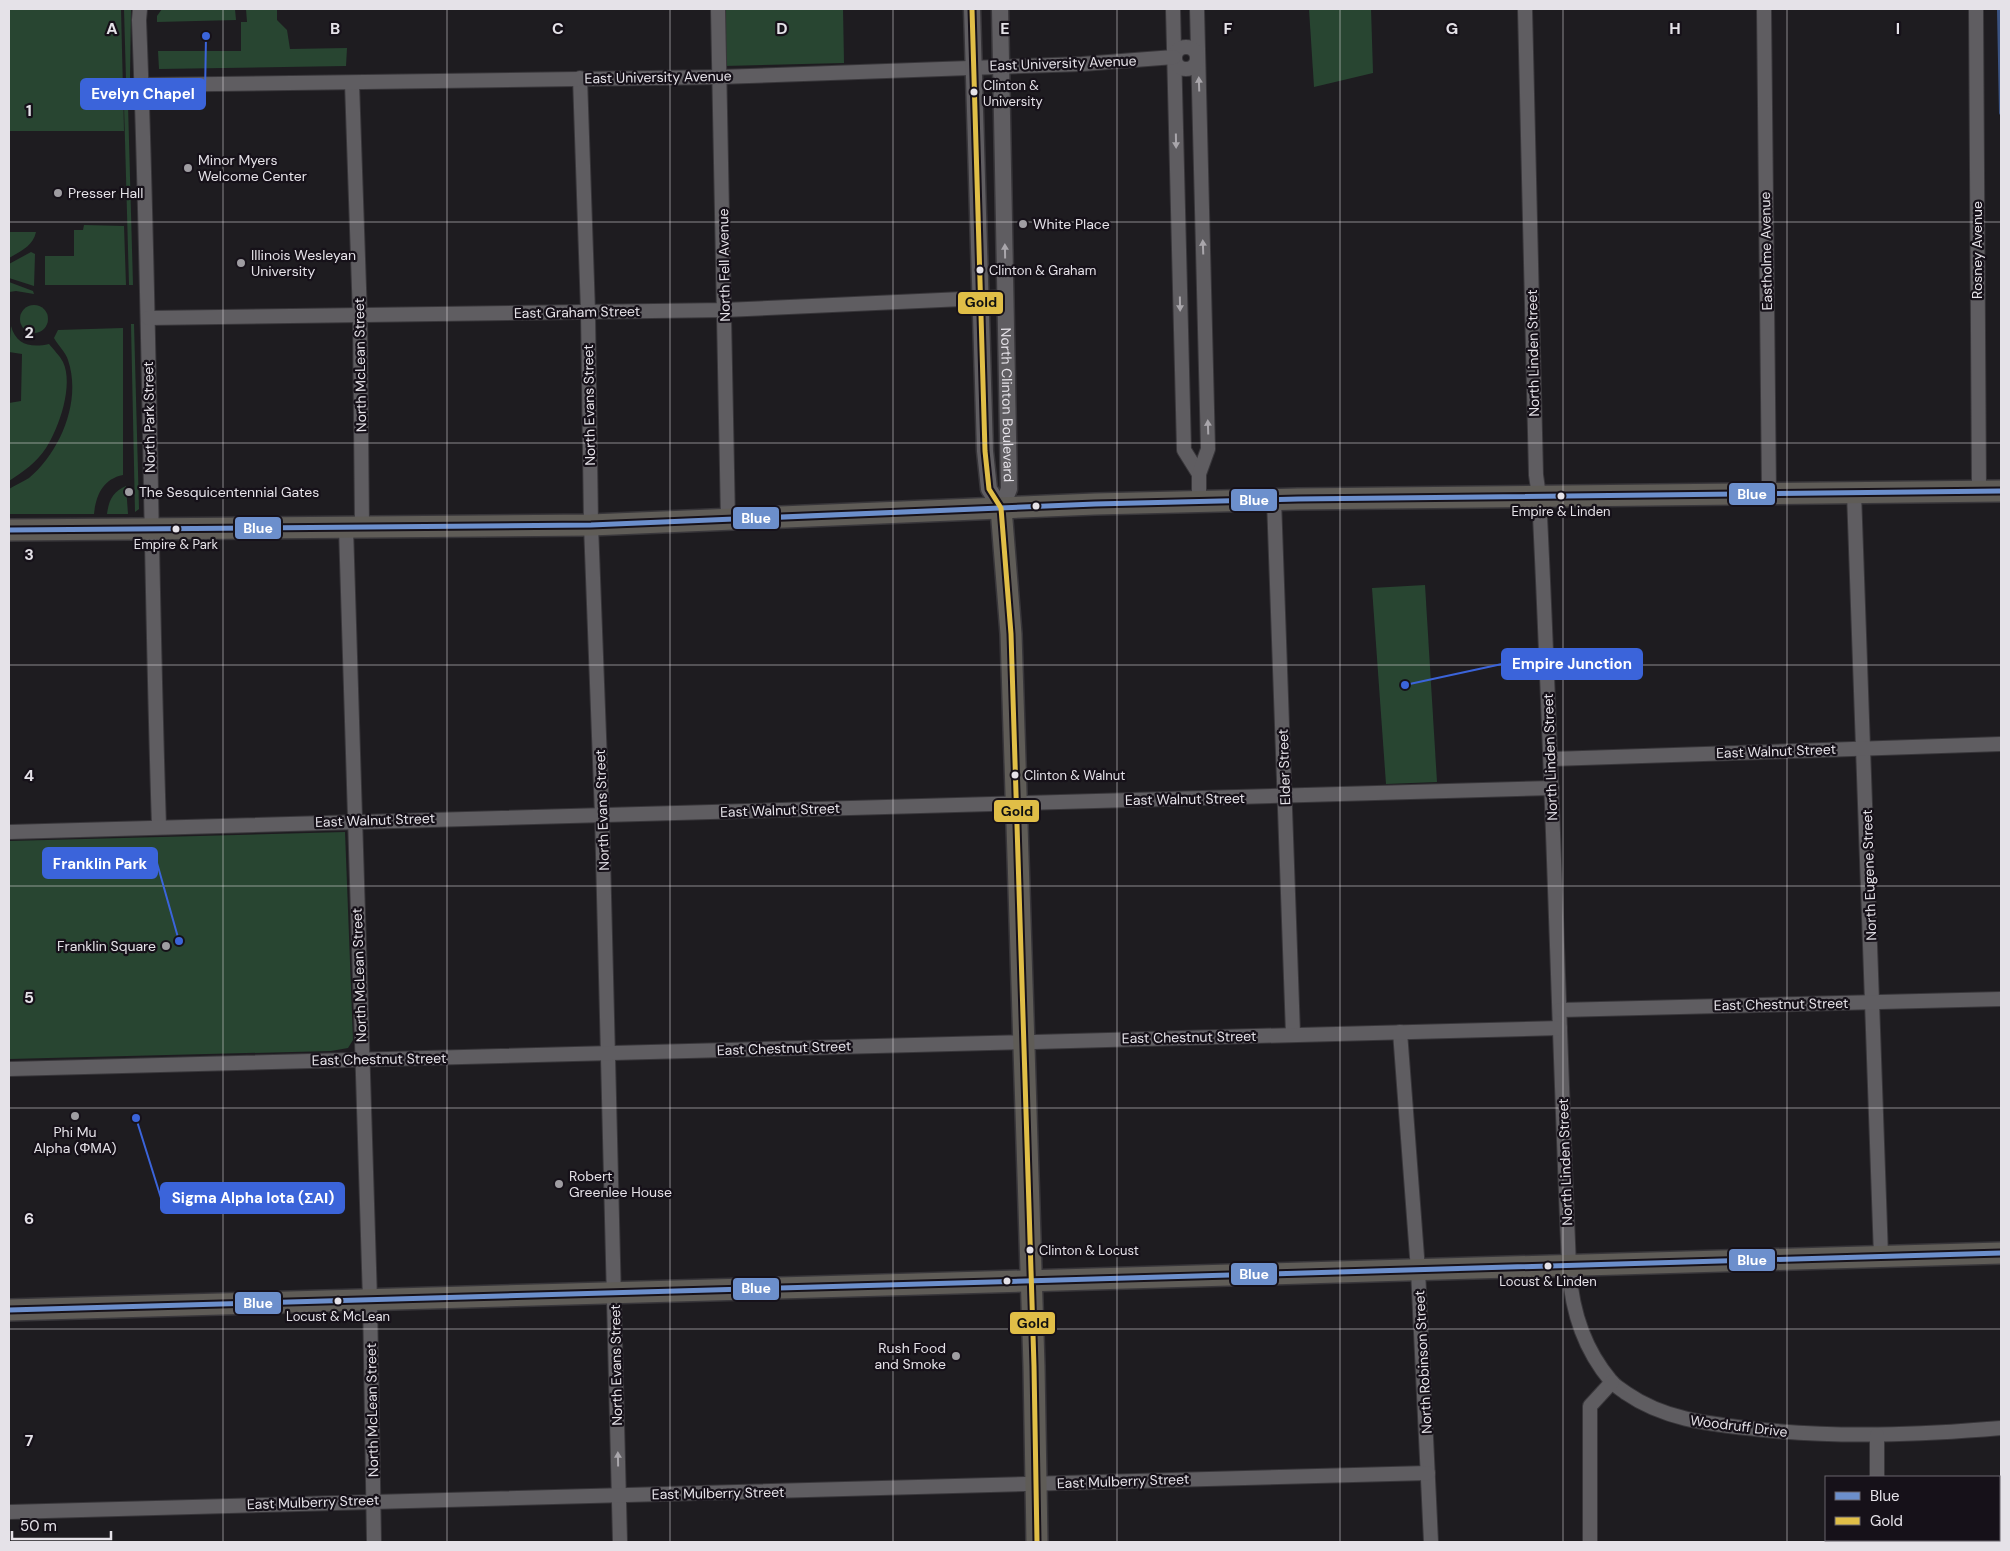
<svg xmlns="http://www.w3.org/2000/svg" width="2010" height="1551" font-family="'DM Sans',sans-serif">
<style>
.green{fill:#284531}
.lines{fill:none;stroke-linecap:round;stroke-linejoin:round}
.stream{stroke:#3b5483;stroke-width:4}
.minor-casing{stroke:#38363a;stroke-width:16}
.tertiary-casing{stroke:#38363a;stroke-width:19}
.primary-casing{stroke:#38363a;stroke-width:24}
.minor{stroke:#5f5d61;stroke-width:14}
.tertiary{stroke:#5f5d61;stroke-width:16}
.primary{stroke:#5f5c57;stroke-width:21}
.bus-1-casing{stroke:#161119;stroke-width:9}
.bus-2-casing{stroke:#161119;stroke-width:9}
.bus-1{stroke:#6c8fcc;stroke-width:5}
.bus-2{stroke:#e0be47;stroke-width:5}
.oneway{fill:#a9a6ab}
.grid{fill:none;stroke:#e5e2e8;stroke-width:1;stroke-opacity:0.55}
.bus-dot{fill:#e5e2e8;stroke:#161119;stroke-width:2}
.poi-dot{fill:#9f9da2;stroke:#161119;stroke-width:2}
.labels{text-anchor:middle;stroke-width:4.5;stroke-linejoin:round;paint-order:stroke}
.bus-label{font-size:13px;fill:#e5e2e8;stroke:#161119;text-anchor:start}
.street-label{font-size:14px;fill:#e5e2e8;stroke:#161119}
.poi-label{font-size:14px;fill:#e5e2e8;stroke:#161119;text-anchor:start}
.grid-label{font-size:16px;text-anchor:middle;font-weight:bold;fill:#e5e2e8;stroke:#161119;stroke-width:4.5;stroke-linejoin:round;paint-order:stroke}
.leader{fill:none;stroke:#3b64da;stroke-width:2}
.callout-dot{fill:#3b64da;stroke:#161119;stroke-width:2}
.callout{fill:#3b64da;stroke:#3b64da;stroke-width:2}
.callout-label{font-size:15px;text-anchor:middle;font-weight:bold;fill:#fff}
.line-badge{stroke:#161119;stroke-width:2}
.badge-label{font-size:14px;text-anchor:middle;font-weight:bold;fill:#fff}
.pale-badge-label{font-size:14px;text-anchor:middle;font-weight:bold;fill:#111}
</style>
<rect width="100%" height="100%" fill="#1e1c20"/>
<g class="green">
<polygon points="9,9 121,9 124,131 9,131"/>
<polygon points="124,9 131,9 130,78 126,80"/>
<polygon points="162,9 235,9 236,20 157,22 157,16"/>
<polygon points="246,9 277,9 277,20 287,30 290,49 347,48 346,66 159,69 158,51 241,51 241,22 247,22"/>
<polygon points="723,9 843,9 844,63 724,66"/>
<polygon points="1309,9 1371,9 1373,73 1314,87"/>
<polygon points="124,104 128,105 133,285 129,285"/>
<polygon points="84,225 124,226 126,285 45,285 45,256 74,256 74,230 83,230"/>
<path d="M 9,232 L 36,232 C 33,246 21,251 9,258 Z"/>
<polygon points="31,252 35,254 34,286 9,278 9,264"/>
<polygon points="9,282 33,291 34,294 16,291 9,292"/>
<circle cx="34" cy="319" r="14"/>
<polygon points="131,324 134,324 139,509 135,512"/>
<path d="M 11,326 C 16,345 31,348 49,344 C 53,349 60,356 63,362 C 74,385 59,428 46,448 C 37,462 23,472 9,481 L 9,403 L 21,401 L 22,354 L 9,352 Z"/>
<path d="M 123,328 L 123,475 C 103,479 96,495 94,514 L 9,514 L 9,489 C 15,485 23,482 29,478 C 60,452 82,401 68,360 C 66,353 58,345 54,338 L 58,330 Z"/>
<path d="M 126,486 L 128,514 L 107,514 C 109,499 113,492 126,486 Z"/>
<polygon points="1425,585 1437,782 1386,784 1372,588"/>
<polygon points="345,832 353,1040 348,1048 331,1051 9,1059 9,841"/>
</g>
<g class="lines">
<polyline class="stream" points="1999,9 2001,113"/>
<g class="minor-casing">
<g id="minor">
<path d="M 140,9 L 139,20 C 150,289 150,558 159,826"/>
<polyline points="718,9 728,521"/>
<polyline points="1173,9 1184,450 1199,474"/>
<polyline points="1197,9 1208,449 1199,474 1199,501"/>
<path d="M 1525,9 L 1536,475 L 1539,496 C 1552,752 1558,1009 1569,1266 C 1571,1308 1584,1349 1611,1381 C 1615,1386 1621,1389 1626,1393 C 1665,1420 1710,1424 1755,1429 C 1838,1438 1919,1435 2001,1428"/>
<polyline points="1764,9 1769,493"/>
<polyline points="1976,9 1979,491"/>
<circle cx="1186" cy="58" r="11"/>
<polyline points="580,78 588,312 591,525 602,815 620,1542"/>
<polyline points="352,83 360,317 362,528"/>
<polyline points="141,85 719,77 1082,64 1174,57"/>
<polyline points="148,318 725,310 1006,297"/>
<polyline points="1854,493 1881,1256"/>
<polyline points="1274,500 1293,1034"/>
<polyline points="346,528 370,1300 374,1542"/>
<polyline points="1552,759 2001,744"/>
<polyline points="9,832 1552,788"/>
<polyline points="1560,1010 2001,999"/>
<polyline points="1400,1032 1418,1270 1431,1542"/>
<polyline points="9,1069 1560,1028"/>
<polyline points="1877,1435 1877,1477"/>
<polyline points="9,1512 1428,1473"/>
<polyline points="1878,1540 1878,1542"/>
<polyline points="1590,1542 1590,1406 1612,1382"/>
</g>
</g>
<g class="tertiary-casing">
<g id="tertiary">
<polyline points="972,9 985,451 989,489 1001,508"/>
<path id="s1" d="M 1000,9 L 1009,489 L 1001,508"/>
</g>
</g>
<g class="primary-casing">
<g id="primary">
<polyline points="1001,508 1011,634 1034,1366 1037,1542"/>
<polyline points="9,530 591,525 1095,504 1298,499 2001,491"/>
<polyline points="9,1310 2001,1253"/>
</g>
</g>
<use href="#minor" class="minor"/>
<use href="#tertiary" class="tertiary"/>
<use href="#primary" class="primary"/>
<g class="bus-1-casing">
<g id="bus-1">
<polyline points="9,530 591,525 1095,504 1298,499 2001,491"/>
<polyline points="9,1310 2001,1253"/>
</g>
</g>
<g class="bus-2-casing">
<polyline id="bus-2" points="972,9 985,451 989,489 1001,508 1011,634 1034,1366 1037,1542"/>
</g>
<use href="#bus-1" class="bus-1"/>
<use href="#bus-2" class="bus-2"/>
</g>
<defs><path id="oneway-solid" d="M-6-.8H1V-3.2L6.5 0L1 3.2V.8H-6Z" transform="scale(1.25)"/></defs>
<g class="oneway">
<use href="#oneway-solid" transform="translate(1199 84) rotate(-92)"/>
<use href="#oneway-solid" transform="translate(1176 141) rotate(89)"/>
<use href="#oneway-solid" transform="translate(1203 247) rotate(-92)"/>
<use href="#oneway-solid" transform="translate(1005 251) rotate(-91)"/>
<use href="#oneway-solid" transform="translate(1180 304) rotate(89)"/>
<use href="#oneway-solid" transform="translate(1208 427) rotate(-92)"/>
<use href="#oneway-solid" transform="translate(618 1459) rotate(-91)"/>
</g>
<path class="grid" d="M 223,9 L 223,1542M 447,9 L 447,1542M 670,9 L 670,1542M 893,9 L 893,1542M 1117,9 L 1117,1542M 1340,9 L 1340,1542M 1563,9 L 1563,1542M 1787,9 L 1787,1542M 9,222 L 2001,222M 9,443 L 2001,443M 9,665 L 2001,665M 9,886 L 2001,886M 9,1108 L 2001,1108M 9,1329 L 2001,1329"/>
<g class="bus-dot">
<circle cx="974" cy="92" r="4.5"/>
<circle cx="980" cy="270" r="4.5"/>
<circle cx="1561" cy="496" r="4.5"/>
<circle cx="1036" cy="506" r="4.5"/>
<circle cx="176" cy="529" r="4.5"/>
<circle cx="1015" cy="775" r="4.5"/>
<circle cx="1030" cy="1250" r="4.5"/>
<circle cx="1548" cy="1266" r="4.5"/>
<circle cx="1007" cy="1281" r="4.5"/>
<circle cx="338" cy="1301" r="4.5"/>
</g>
<g class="poi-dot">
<circle cx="188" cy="168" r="5"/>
<circle cx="58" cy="193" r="5"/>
<circle cx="1023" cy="224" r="5"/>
<circle cx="241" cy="263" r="5"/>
<circle cx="129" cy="492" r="5"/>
<circle cx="166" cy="946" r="5"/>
<circle cx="75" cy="1116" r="5"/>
<circle cx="559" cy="1184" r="5"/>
<circle cx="956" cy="1356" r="5"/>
</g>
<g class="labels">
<g class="bus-label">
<text x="983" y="90">Clinton &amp;<tspan x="983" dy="16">University</tspan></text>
<text x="989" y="275">Clinton &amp; Graham</text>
<text x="1561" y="516" text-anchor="middle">Empire &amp; Linden</text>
<text x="176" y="549" text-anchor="middle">Empire &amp; Park</text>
<text x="1024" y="780">Clinton &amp; Walnut</text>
<text x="1039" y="1255">Clinton &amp; Locust</text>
<text x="1548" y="1286" text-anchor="middle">Locust &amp; Linden</text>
<text x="338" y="1321" text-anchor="middle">Locust &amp; McLean</text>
</g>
<g class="street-label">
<text transform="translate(1063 63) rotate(-2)" y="5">East University Avenue</text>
<text transform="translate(658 77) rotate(-1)" y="5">East University Avenue</text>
<text transform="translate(1977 250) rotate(-90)" y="5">Rosney Avenue</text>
<text transform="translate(1766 251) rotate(-91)" y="5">Eastholme Avenue</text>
<text transform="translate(724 265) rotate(-91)" y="5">North Fell Avenue</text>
<text transform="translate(577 312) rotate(-1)" y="5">East Graham Street</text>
<text transform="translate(1533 353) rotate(-91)" y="5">North Linden Street</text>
<text transform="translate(360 365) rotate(-91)" y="5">North McLean Street</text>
<text transform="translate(589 405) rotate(-91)" y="5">North Evans Street</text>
<text dy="5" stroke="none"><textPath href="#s1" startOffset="396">North Clinton Boulevard</textPath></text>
<text transform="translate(149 417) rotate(-91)" y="5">North Park Street</text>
<text transform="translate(1776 751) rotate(-2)" y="5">East Walnut Street</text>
<text transform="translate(1550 757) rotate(-92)" y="5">North Linden Street</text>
<text transform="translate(1284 767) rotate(-92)" y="5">Elder Street</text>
<text transform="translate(1185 799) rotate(-1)" y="5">East Walnut Street</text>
<text transform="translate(602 810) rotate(-92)" y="5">North Evans Street</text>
<text transform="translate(780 810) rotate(-2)" y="5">East Walnut Street</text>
<text transform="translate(375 820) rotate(-2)" y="5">East Walnut Street</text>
<text transform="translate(1869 875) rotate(-92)" y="5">North Eugene Street</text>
<text transform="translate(359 975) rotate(-92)" y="5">North McLean Street</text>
<text transform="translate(1781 1004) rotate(-1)" y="5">East Chestnut Street</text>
<text transform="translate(1189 1037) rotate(-1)" y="5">East Chestnut Street</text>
<text transform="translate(784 1048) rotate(-2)" y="5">East Chestnut Street</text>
<text transform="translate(379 1059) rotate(-1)" y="5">East Chestnut Street</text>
<text transform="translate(1565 1162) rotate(-92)" y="5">North Linden Street</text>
<text transform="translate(1423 1362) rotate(-93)" y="5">North Robinson Street</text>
<text transform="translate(616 1365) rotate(-91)" y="5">North Evans Street</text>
<text transform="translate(372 1410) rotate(-91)" y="5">North McLean Street</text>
<text transform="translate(1739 1426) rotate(7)" y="5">Woodruff Drive</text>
<text transform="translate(1123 1481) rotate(-2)" y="5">East Mulberry Street</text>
<text transform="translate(718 1493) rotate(-1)" y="5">East Mulberry Street</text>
<text transform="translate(313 1502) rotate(-2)" y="5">East Mulberry Street</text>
</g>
<g class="poi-label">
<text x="198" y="165">Minor Myers<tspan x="198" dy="16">Welcome Center</tspan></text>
<text x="68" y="198">Presser Hall</text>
<text x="1033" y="229">White Place</text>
<text x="251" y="260">Illinois Wesleyan<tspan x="251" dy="16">University</tspan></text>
<text x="139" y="497">The Sesquicentennial Gates</text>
<text x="156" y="951" text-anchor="end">Franklin Square</text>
<text x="75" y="1137" text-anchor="middle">Phi Mu<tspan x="75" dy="16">Alpha (ΦΜΑ)</tspan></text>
<text x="569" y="1181">Robert<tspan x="569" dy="16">Greenlee House</tspan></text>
<text x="946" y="1353" text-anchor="end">Rush Food<tspan x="946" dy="16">and Smoke</tspan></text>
</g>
</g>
<g class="grid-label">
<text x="112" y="34">A</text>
<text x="335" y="34">B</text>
<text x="558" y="34">C</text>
<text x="782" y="34">D</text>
<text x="1005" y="34">E</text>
<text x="1228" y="34">F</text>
<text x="1452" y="34">G</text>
<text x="1675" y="34">H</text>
<text x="1898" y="34">I</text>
<text x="29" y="116">1</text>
<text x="29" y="338">2</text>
<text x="29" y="560">3</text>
<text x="29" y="781">4</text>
<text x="29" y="1003">5</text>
<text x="29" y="1224">6</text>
<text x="29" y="1446">7</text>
</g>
<path class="leader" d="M206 36L205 94M1405 685L1502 664M179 941L157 863M136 1118L161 1198"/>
<g class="callout-dot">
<circle cx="206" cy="36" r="5"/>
<circle cx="1405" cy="685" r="5"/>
<circle cx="179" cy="941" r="5"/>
<circle cx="136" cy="1118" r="5"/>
</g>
<g class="callout">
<rect x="81" y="79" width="124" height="30" rx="5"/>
<rect x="1502" y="649" width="140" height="30" rx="5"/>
<rect x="43" y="848" width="114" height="30" rx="5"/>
<rect x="161" y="1183" width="183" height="30" rx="5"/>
</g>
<g class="callout-label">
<text x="143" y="99">Evelyn Chapel</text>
<text x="1572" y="669">Empire Junction</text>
<text x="100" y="869">Franklin Park</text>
<text x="253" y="1203">Sigma Alpha Iota (ΣΑΙ)</text>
</g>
<g class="line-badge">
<rect x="957" y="291" width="47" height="24" rx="5" fill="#e0be47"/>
<rect x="1728" y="482" width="48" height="24" rx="5" fill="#6c8fcc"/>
<rect x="1230" y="488" width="48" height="24" rx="5" fill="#6c8fcc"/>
<rect x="732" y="506" width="48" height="24" rx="5" fill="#6c8fcc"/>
<rect x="234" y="516" width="48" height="24" rx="5" fill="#6c8fcc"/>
<rect x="993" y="799" width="47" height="24" rx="5" fill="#e0be47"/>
<rect x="1728" y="1248" width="48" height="24" rx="5" fill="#6c8fcc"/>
<rect x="1230" y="1262" width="48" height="24" rx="5" fill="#6c8fcc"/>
<rect x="732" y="1277" width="48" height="24" rx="5" fill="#6c8fcc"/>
<rect x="234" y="1291" width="48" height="24" rx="5" fill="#6c8fcc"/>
<rect x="1009" y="1311" width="47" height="24" rx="5" fill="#e0be47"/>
</g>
<g class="badge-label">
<text x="1752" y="499">Blue</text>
<text x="1254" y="505">Blue</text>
<text x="756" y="523">Blue</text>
<text x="258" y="533">Blue</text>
<text x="1752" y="1265">Blue</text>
<text x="1254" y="1279">Blue</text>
<text x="756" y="1293">Blue</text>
<text x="258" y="1308">Blue</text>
</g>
<g class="pale-badge-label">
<text x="981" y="307">Gold</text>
<text x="1017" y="816">Gold</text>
<text x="1033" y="1328">Gold</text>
</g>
<rect width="2010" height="1551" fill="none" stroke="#e5e2e8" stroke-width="20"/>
<rect x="1825" y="1476" width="175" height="65" fill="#161119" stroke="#69656c"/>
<rect x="1835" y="1492" width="25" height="8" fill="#6c8fcc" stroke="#69656c"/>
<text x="1870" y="1501" font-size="15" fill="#e5e2e8">Blue</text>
<rect x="1835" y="1517" width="25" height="8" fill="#e0be47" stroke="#69656c"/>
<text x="1870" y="1526" font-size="15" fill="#e5e2e8">Gold</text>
<path d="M12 1531v8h99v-8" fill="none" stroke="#e5e2e8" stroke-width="2.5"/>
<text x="20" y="1531" font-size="15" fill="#e5e2e8" stroke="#161119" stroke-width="4" paint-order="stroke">50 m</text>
</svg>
